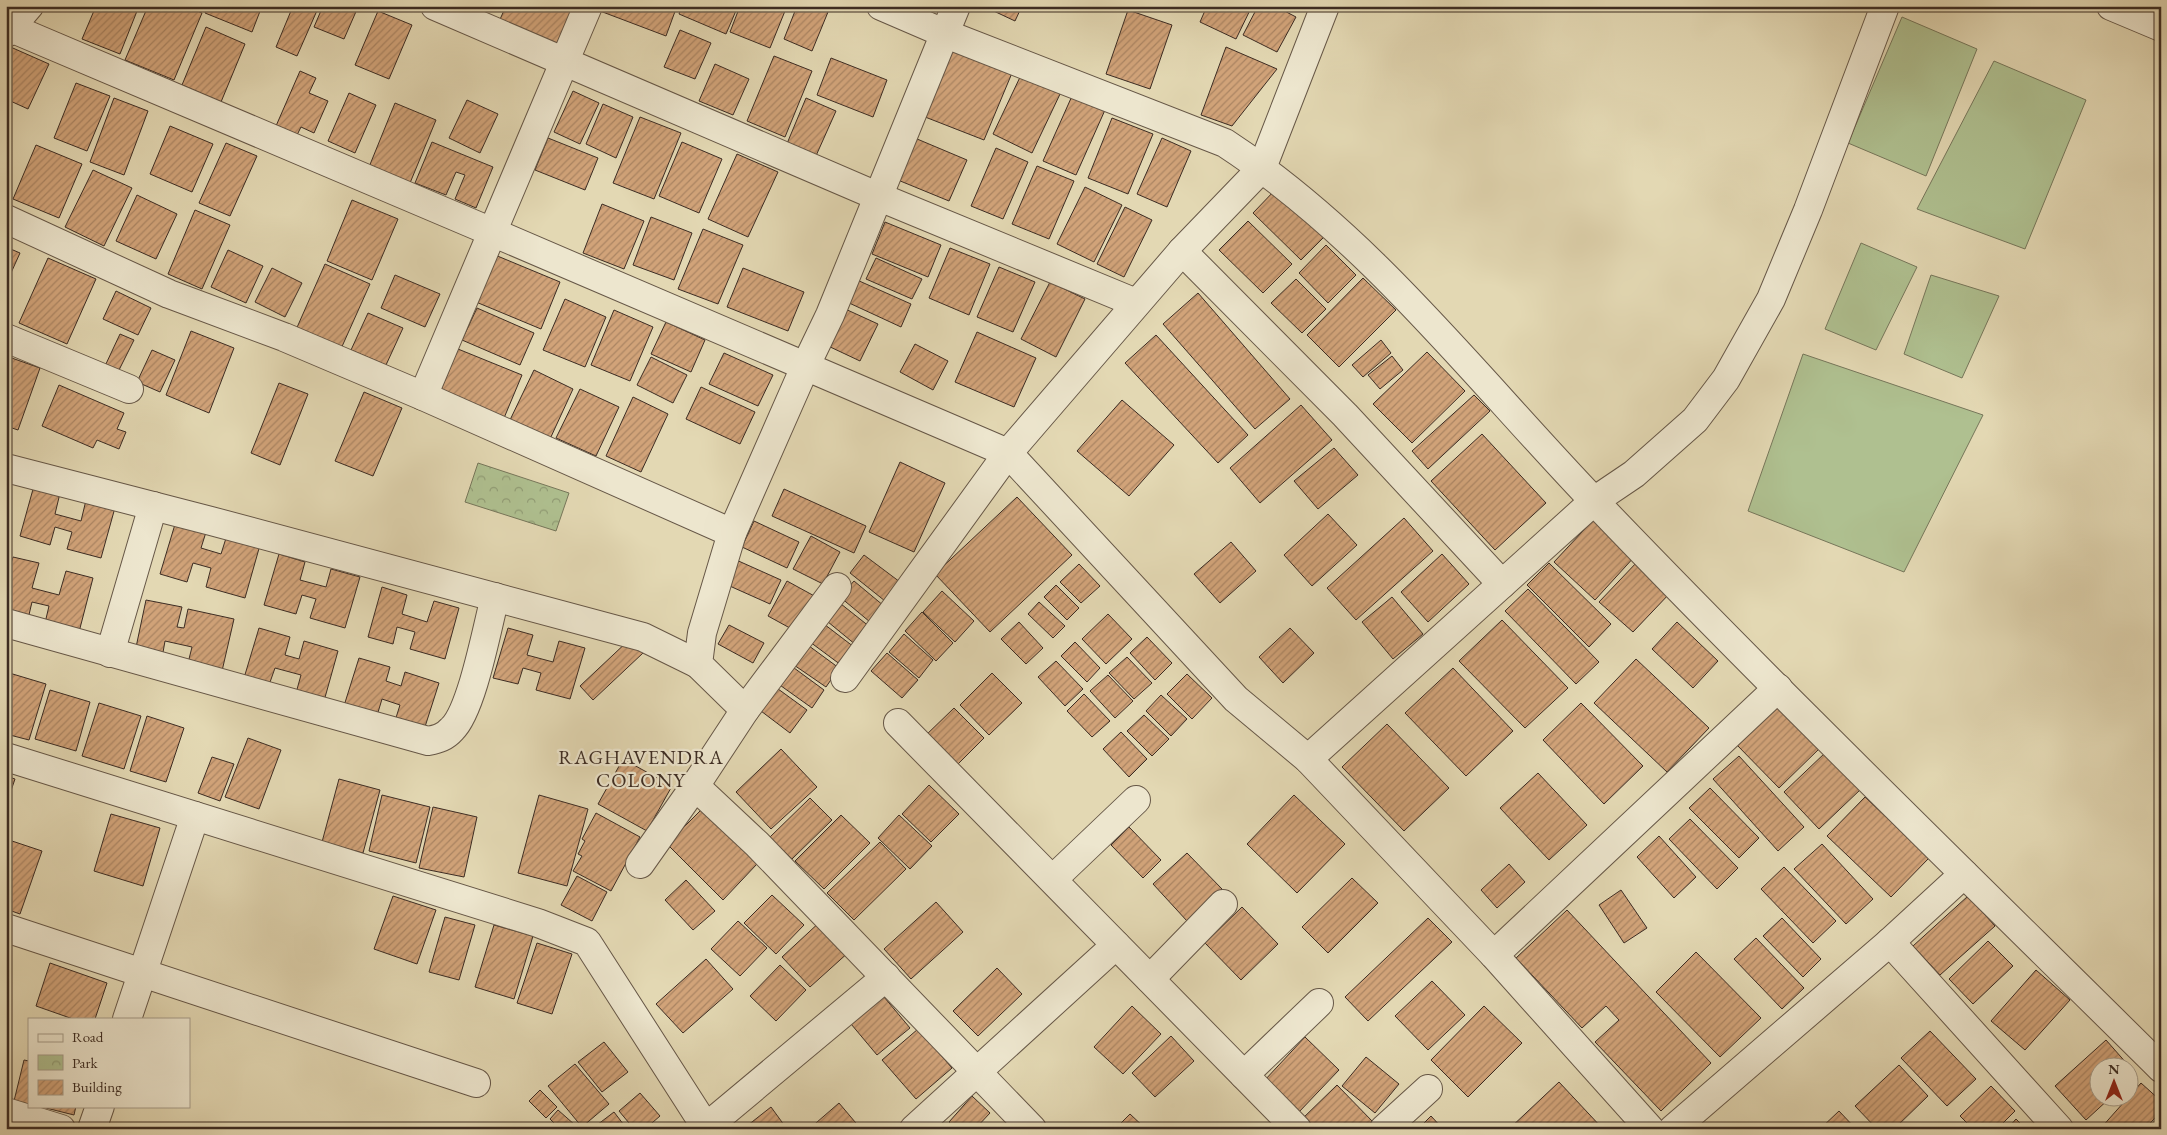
<svg xmlns="http://www.w3.org/2000/svg" width="2167" height="1135" font-family="'EB Garamond',serif">
<style>
.grass{fill:#afc090;stroke:#76765a}
.park{fill:url(#park-crowns);stroke:#76765a}
.building{fill:url(#building-hatch);stroke:#3c2c23}
.lines{fill:none;stroke-linecap:round;stroke-linejoin:round}
.minor-casing{stroke:#665747;stroke-width:30}
.minor{stroke:#ede6ce;stroke-width:28}
.labels{text-anchor:middle;stroke-width:4.5;stroke-linejoin:round;paint-order:stroke}
.neighbourhood-label{font-size:20px;letter-spacing:1px;fill:#3c2c23;stroke:#ede6ce}
</style>
<defs>
<pattern id="park-crowns" width="20" height="18" patternUnits="userSpaceOnUse" patternTransform="scale(1.25)"><rect width="20" height="18" fill="#afc090"/><path d="M2 6a3 3 0 1 1 6 0M12 15a3 3 0 1 1 6 0" fill="none" stroke="#909c75"/></pattern>
<pattern id="building-hatch" width="6" height="6" patternUnits="userSpaceOnUse" patternTransform="scale(1.25)"><rect width="6" height="6" fill="#d1a379"/><path d="M-1 1l2-2M0 6l6-6M5 7l2-2" fill="none" stroke="#ab8563"/></pattern>
</defs>
<rect width="100%" height="100%" fill="#e3d8b3"/>
<filter id="stains"><feTurbulence type="fractalNoise" baseFrequency=".004" numOctaves="4"/><feColorMatrix values="0 0 0 0 .2 0 0 0 0 .09 0 0 0 0 .02 0 0 0 .5 -.17"/></filter>
<radialGradient id="worn" r=".72"><stop offset=".6" stop-color="#630" stop-opacity="0"/><stop offset="1" stop-color="#630" stop-opacity=".3"/></radialGradient>
<g class="grass">
<polygon points="1902,17 1977,49 1926,176 1848,143"/>
<polygon points="1994,61 2086,100 2025,249 1917,209"/>
<polygon points="1861,243 1917,267 1876,350 1825,329"/>
<polygon points="1931,275 1999,296 1962,378 1904,354"/>
<polygon points="1803,354 1983,415 1904,572 1748,511"/>
</g>
<polygon class="park" points="478,463 569,493 556,531 465,502"/>
<g class="building">
<polygon points="96,6 139,6 120,54 82,39"/>
<polygon points="148,6 186,6 202,13 174,80 125,60"/>
<polygon points="208,6 262,6 252,32 205,13"/>
<polygon points="293,6 319,6 297,56 276,47"/>
<polygon points="323,6 358,7 344,39 314,27"/>
<polygon points="506,6 574,6 554,50 497,26"/>
<polygon points="602,6 677,6 666,36 600,11"/>
<polygon points="682,6 738,6 726,34 679,14"/>
<polygon points="740,6 787,6 770,48 730,32"/>
<polygon points="797,6 814,6 828,12 812,51 784,39"/>
<polygon points="983,6 1022,6 1015,21"/>
<polygon points="1207,6 1252,6 1236,39 1200,22"/>
<polygon points="1258,6 1275,6 1296,17 1277,52 1243,35"/>
<polygon points="1128,10 1172,25 1150,89 1106,74"/>
<polygon points="378,11 412,25 389,79 355,65"/>
<polygon points="206,27 245,44 221,102 182,85"/>
<polygon points="680,30 711,43 695,79 664,67"/>
<polygon points="6,45 49,64 28,109 6,99"/>
<polygon points="947,47 1012,73 984,140 920,115"/>
<polygon points="1226,47 1277,69 1232,126 1201,115"/>
<polygon points="774,56 812,71 785,137 747,121"/>
<polygon points="831,58 887,80 873,117 817,95"/>
<polygon points="715,64 749,79 733,115 699,101"/>
<polygon points="300,71 316,78 309,93 328,101 314,133 301,127 297,135 276,126"/>
<polygon points="1022,73 1061,92 1032,153 993,134"/>
<polygon points="76,83 110,96 87,151 54,138"/>
<polygon points="573,91 599,103 580,144 554,132"/>
<polygon points="349,93 376,105 355,153 328,141"/>
<polygon points="1072,96 1105,110 1076,175 1043,161"/>
<polygon points="114,98 148,111 124,175 90,162"/>
<polygon points="806,98 836,111 815,158 786,146"/>
<polygon points="467,100 498,114 480,153 449,138"/>
<polygon points="395,103 436,120 410,183 369,167"/>
<polygon points="603,104 633,117 616,158 586,144"/>
<polygon points="640,117 681,133 654,199 613,183"/>
<polygon points="1112,118 1153,134 1128,194 1088,178"/>
<polygon points="170,126 213,144 192,192 150,174"/>
<polygon points="910,136 967,160 949,201 893,178"/>
<polygon points="548,138 598,158 585,190 535,170"/>
<polygon points="1162,138 1191,151 1167,207 1137,194"/>
<polygon points="432,142 493,167 476,208 455,199 465,175 456,172 446,195 415,183"/>
<polygon points="682,142 722,159 699,213 659,196"/>
<polygon points="226,143 257,156 230,216 199,203"/>
<polygon points="36,145 82,164 59,218 13,199"/>
<polygon points="996,148 1028,162 1003,219 971,206"/>
<polygon points="737,154 778,172 748,237 708,219"/>
<polygon points="1037,166 1074,181 1049,239 1012,224"/>
<polygon points="93,170 132,188 104,246 65,227"/>
<polygon points="1085,187 1122,205 1094,262 1057,244"/>
<polygon points="1276,189 1324,237 1301,260 1253,213"/>
<polygon points="137,195 177,214 156,259 116,241"/>
<polygon points="352,200 398,219 372,280 327,261"/>
<polygon points="602,204 644,221 624,269 583,253"/>
<polygon points="1125,207 1152,220 1124,277 1097,264"/>
<polygon points="195,210 230,225 202,289 168,274"/>
<polygon points="651,217 692,233 674,280 633,265"/>
<polygon points="1248,221 1292,264 1263,293 1219,250"/>
<polygon points="885,222 941,245 928,277 872,254"/>
<polygon points="703,229 743,245 718,304 678,289"/>
<polygon points="1326,245 1356,275 1328,303 1299,273"/>
<polygon points="6,247 20,253 6,284"/>
<polygon points="950,248 990,264 969,315 929,298"/>
<polygon points="228,250 263,266 246,303 211,287"/>
<polygon points="495,255 560,282 541,329 476,302"/>
<polygon points="48,258 96,279 67,344 19,323"/>
<polygon points="876,258 922,279 912,299 866,279"/>
<polygon points="325,264 370,284 340,351 295,332"/>
<polygon points="999,267 1035,282 1013,332 977,317"/>
<polygon points="272,268 302,283 285,317 255,302"/>
<polygon points="743,268 804,292 788,331 727,307"/>
<polygon points="395,275 440,294 425,327 381,308"/>
<polygon points="1363,278 1396,310 1339,367 1307,335"/>
<polygon points="1296,279 1326,309 1302,333 1271,303"/>
<polygon points="857,280 911,304 901,327 847,302"/>
<polygon points="1050,282 1085,299 1056,357 1021,339"/>
<polygon points="116,291 151,308 138,335 103,319"/>
<polygon points="1198,293 1290,399 1255,429 1163,324"/>
<polygon points="565,299 606,317 585,367 543,350"/>
<polygon points="477,308 534,333 520,365 462,340"/>
<polygon points="843,308 878,324 860,361 826,345"/>
<polygon points="614,310 653,327 630,381 591,365"/>
<polygon points="368,313 403,328 386,365 351,350"/>
<polygon points="666,322 705,340 691,372 651,354"/>
<polygon points="191,331 234,348 209,413 166,395"/>
<polygon points="977,332 1036,358 1014,407 955,382"/>
<polygon points="120,334 134,340 118,372 105,366"/>
<polygon points="1156,335 1248,435 1218,463 1125,363"/>
<polygon points="1381,340 1391,353 1363,377 1352,365"/>
<polygon points="915,344 948,361 933,390 900,372"/>
<polygon points="458,349 522,375 504,418 440,392"/>
<polygon points="152,350 175,360 160,392 137,382"/>
<polygon points="1427,352 1465,391 1412,443 1373,404"/>
<polygon points="724,353 773,375 758,406 709,384"/>
<polygon points="6,356 40,368 18,430 6,426"/>
<polygon points="1392,356 1403,370 1380,389 1368,375"/>
<polygon points="651,357 687,375 673,403 637,385"/>
<polygon points="534,370 573,389 550,439 510,420"/>
<polygon points="279,383 308,394 280,465 251,453"/>
<polygon points="59,385 124,413 117,429 126,432 119,449 97,440 93,448 42,426"/>
<polygon points="701,387 755,412 740,444 686,419"/>
<polygon points="580,389 619,407 596,456 556,438"/>
<polygon points="364,392 402,408 373,476 335,461"/>
<polygon points="1474,395 1490,411 1428,469 1412,451"/>
<polygon points="633,397 668,414 641,472 606,456"/>
<polygon points="1122,400 1174,445 1129,496 1077,451"/>
<polygon points="1301,405 1332,440 1260,503 1230,468"/>
<polygon points="1482,434 1546,503 1495,550 1431,481"/>
<polygon points="1334,448 1358,475 1318,509 1294,481"/>
<polygon points="900,462 945,483 914,552 869,532"/>
<polygon points="35,482 61,489 55,514 81,521 87,496 116,504 101,558 67,549 72,532 55,527 50,545 20,536"/>
<polygon points="784,489 866,526 854,553 772,516"/>
<polygon points="1017,497 1072,555 990,632 935,574"/>
<polygon points="1328,514 1357,545 1312,586 1284,555"/>
<polygon points="1404,518 1433,551 1356,620 1327,588"/>
<polygon points="1595,518 1636,555 1595,600 1554,562"/>
<polygon points="176,521 207,529 201,548 221,554 227,535 260,545 245,598 206,587 211,568 193,563 187,582 160,574"/>
<polygon points="754,521 799,542 787,568 742,547"/>
<polygon points="811,536 840,552 823,584 793,569"/>
<polygon points="1231,542 1256,571 1220,603 1194,574"/>
<polygon points="279,554 305,562 300,580 326,587 331,569 360,577 345,628 310,618 316,599 302,595 296,614 264,605"/>
<polygon points="1442,554 1469,584 1428,622 1401,592"/>
<polygon points="864,555 900,582 885,601 850,573"/>
<polygon points="13,557 39,563 32,588 59,595 66,571 93,578 79,632 45,623 49,606 32,602 28,619 6,613 6,579"/>
<polygon points="734,559 781,580 770,604 723,583"/>
<polygon points="1638,561 1671,592 1633,632 1599,602"/>
<polygon points="1549,563 1611,624 1589,647 1527,585"/>
<polygon points="1079,564 1100,586 1081,603 1060,582"/>
<polygon points="787,581 818,598 799,633 768,616"/>
<polygon points="854,581 884,606 870,622 840,597"/>
<polygon points="1056,585 1079,608 1067,620 1044,597"/>
<polygon points="382,587 407,595 402,614 427,622 434,601 459,608 445,659 410,649 415,632 397,627 393,644 368,637"/>
<polygon points="1528,589 1599,662 1576,684 1505,611"/>
<polygon points="942,591 974,621 955,642 923,612"/>
<polygon points="1392,597 1423,634 1393,659 1362,622"/>
<polygon points="146,600 182,607 177,627 184,628 188,609 234,619 222,671 188,663 192,647 165,641 162,658 135,652"/>
<polygon points="836,600 870,627 856,645 822,617"/>
<polygon points="1039,602 1065,626 1053,638 1028,614"/>
<polygon points="922,612 953,643 936,661 905,631"/>
<polygon points="1108,614 1132,639 1106,664 1082,639"/>
<polygon points="1502,620 1568,688 1525,728 1459,661"/>
<polygon points="820,621 854,647 841,665 806,639"/>
<polygon points="1019,622 1043,648 1026,664 1001,639"/>
<polygon points="1677,622 1718,661 1693,688 1652,649"/>
<polygon points="729,625 764,643 753,663 718,644"/>
<polygon points="259,628 290,637 285,655 299,659 304,641 338,651 324,701 296,693 301,675 275,668 269,685 244,678"/>
<polygon points="508,628 533,635 527,655 553,662 559,641 585,648 570,699 536,690 541,673 523,668 518,684 493,678"/>
<polygon points="1290,628 1314,653 1283,683 1259,657"/>
<polygon points="904,634 933,660 919,678 889,652"/>
<polygon points="1147,637 1172,663 1155,680 1130,653"/>
<polygon points="630,639 643,653 593,700 580,686"/>
<polygon points="1075,642 1100,668 1087,682 1061,656"/>
<polygon points="805,643 839,668 826,687 791,663"/>
<polygon points="887,653 918,680 902,698 871,671"/>
<polygon points="1127,657 1152,683 1134,699 1109,673"/>
<polygon points="359,658 390,667 386,681 401,686 405,672 439,683 423,733 394,724 400,705 382,699 376,719 343,709"/>
<polygon points="1636,659 1709,728 1667,772 1594,703"/>
<polygon points="1056,661 1083,689 1065,706 1038,677"/>
<polygon points="790,665 824,690 812,708 777,683"/>
<polygon points="1453,668 1513,731 1466,776 1405,713"/>
<polygon points="6,672 46,684 29,740 6,734"/>
<polygon points="992,673 1022,703 989,735 960,705"/>
<polygon points="1187,674 1212,698 1192,719 1167,694"/>
<polygon points="1108,675 1133,701 1115,718 1090,691"/>
<polygon points="774,686 807,710 790,733 757,708"/>
<polygon points="50,690 90,702 76,751 35,739"/>
<polygon points="1084,694 1110,721 1092,737 1067,711"/>
<polygon points="1161,695 1187,719 1171,736 1146,711"/>
<polygon points="99,703 141,716 124,769 82,756"/>
<polygon points="1581,703 1643,766 1604,804 1543,740"/>
<polygon points="1776,704 1820,748 1779,788 1736,744"/>
<polygon points="954,708 984,738 954,768 923,738"/>
<polygon points="1144,715 1169,739 1152,756 1127,731"/>
<polygon points="147,716 184,728 166,782 130,771"/>
<polygon points="1387,724 1449,788 1404,831 1342,767"/>
<polygon points="1121,732 1147,759 1129,777 1103,749"/>
<polygon points="248,738 281,750 259,809 225,797"/>
<polygon points="781,749 817,787 771,829 736,792"/>
<polygon points="1826,752 1861,789 1819,829 1784,792"/>
<polygon points="1739,756 1804,827 1778,851 1713,779"/>
<polygon points="212,757 234,764 220,801 198,793"/>
<polygon points="623,759 672,786 647,831 598,804"/>
<polygon points="1538,773 1587,825 1549,860 1500,808"/>
<polygon points="6,776 15,779 6,805"/>
<polygon points="339,779 380,790 363,853 322,842"/>
<polygon points="929,785 959,814 931,842 902,814"/>
<polygon points="1710,788 1759,838 1739,858 1689,808"/>
<polygon points="382,795 430,807 416,863 369,851"/>
<polygon points="539,795 588,809 567,886 518,873"/>
<polygon points="1294,795 1345,844 1297,893 1247,844"/>
<polygon points="1865,797 1929,858 1891,897 1827,836"/>
<polygon points="810,798 832,820 792,859 770,837"/>
<polygon points="433,807 477,817 464,877 419,868"/>
<polygon points="702,809 757,864 723,900 667,844"/>
<polygon points="596,813 640,837 611,891 573,871 582,856 578,854 585,841 582,839"/>
<polygon points="111,814 160,828 143,886 94,871"/>
<polygon points="841,815 870,843 824,889 795,861"/>
<polygon points="899,815 932,846 910,869 878,838"/>
<polygon points="1690,819 1738,868 1717,889 1669,839"/>
<polygon points="1129,827 1161,860 1143,878 1111,845"/>
<polygon points="1659,836 1696,877 1674,898 1637,857"/>
<polygon points="6,839 42,851 20,914 6,909"/>
<polygon points="880,842 906,869 854,920 827,893"/>
<polygon points="1822,844 1873,899 1846,924 1794,869"/>
<polygon points="1187,853 1222,889 1187,921 1153,884"/>
<polygon points="1509,864 1525,882 1497,908 1481,890"/>
<polygon points="1784,867 1836,921 1813,943 1761,889"/>
<polygon points="577,876 607,892 592,921 561,905"/>
<polygon points="1352,878 1378,903 1328,953 1302,927"/>
<polygon points="686,880 715,911 693,930 665,900"/>
<polygon points="1621,890 1647,928 1624,943 1599,905"/>
<polygon points="772,895 804,925 776,954 744,923"/>
<polygon points="393,896 436,910 417,964 374,949"/>
<polygon points="1968,896 1995,926 1940,975 1913,946"/>
<polygon points="936,902 963,932 911,979 884,949"/>
<polygon points="1242,907 1278,944 1241,980 1205,943"/>
<polygon points="1567,910 1711,1063 1661,1111 1595,1042 1619,1020 1606,1006 1582,1028 1516,958"/>
<polygon points="445,917 475,925 459,980 429,972"/>
<polygon points="1428,918 1452,942 1368,1021 1345,997"/>
<polygon points="1782,918 1821,959 1803,977 1763,936"/>
<polygon points="822,920 850,951 810,987 782,957"/>
<polygon points="738,921 767,948 740,976 711,949"/>
<polygon points="494,925 533,936 514,999 475,987"/>
<polygon points="1756,938 1804,988 1782,1009 1734,959"/>
<polygon points="1988,941 2013,966 1973,1004 1949,979"/>
<polygon points="537,943 572,954 552,1014 517,1003"/>
<polygon points="1696,952 1761,1018 1720,1057 1656,992"/>
<polygon points="706,959 733,989 683,1033 656,1004"/>
<polygon points="50,963 107,983 95,1019 73,1019 36,1006"/>
<polygon points="780,965 806,990 776,1021 750,996"/>
<polygon points="997,968 1022,994 978,1036 953,1011"/>
<polygon points="2036,970 2070,1000 2025,1050 1991,1021"/>
<polygon points="1432,981 1465,1015 1428,1050 1395,1016"/>
<polygon points="879,991 910,1028 877,1055 846,1018"/>
<polygon points="1132,1006 1161,1034 1123,1074 1094,1047"/>
<polygon points="1484,1006 1522,1043 1468,1097 1431,1060"/>
<polygon points="918,1029 952,1068 916,1099 882,1060"/>
<polygon points="1930,1031 1976,1079 1947,1106 1901,1058"/>
<polygon points="1171,1036 1194,1061 1155,1097 1132,1073"/>
<polygon points="1305,1037 1339,1070 1298,1113 1264,1081"/>
<polygon points="2106,1040 2136,1074 2130,1080 2130,1068 2100,1068 2100,1098 2110,1098 2086,1120 2055,1086"/>
<polygon points="604,1042 628,1072 602,1092 578,1062"/>
<polygon points="1366,1057 1399,1084 1375,1113 1342,1086"/>
<polygon points="24,1060 29,1061 29,1104 14,1101"/>
<polygon points="575,1064 609,1104 582,1127 548,1086"/>
<polygon points="1899,1065 1928,1096 1894,1129 1877,1129 1855,1106"/>
<polygon points="1559,1082 1603,1129 1509,1129"/>
<polygon points="2141,1083 2161,1101 2161,1111 2145,1129 2100,1129"/>
<polygon points="1337,1085 1373,1122 1365,1129 1309,1129 1301,1120"/>
<polygon points="1991,1086 2015,1111 1997,1129 1973,1129 1960,1116"/>
<polygon points="540,1090 557,1107 546,1118 529,1101"/>
<polygon points="640,1093 660,1116 645,1129 634,1129 619,1111"/>
<polygon points="972,1096 990,1113 975,1129 956,1129 949,1122"/>
<polygon points="839,1103 861,1129 809,1129"/>
<polygon points="38,1106 76,1106 74,1115"/>
<polygon points="771,1107 787,1129 743,1129"/>
<polygon points="558,1110 575,1125 572,1129 560,1129 550,1119"/>
<polygon points="1839,1111 1856,1129 1820,1129"/>
<polygon points="614,1112 627,1129 593,1129 593,1128"/>
<polygon points="1130,1114 1146,1129 1115,1129"/>
<polygon points="1431,1116 1443,1129 1418,1129"/>
<polygon points="2016,1119 2026,1129 2007,1129"/>
</g>
<g class="lines">
<g class="minor-casing">
<g id="minor">
<polyline points="435,6 877,196 1136,303"/>
<path d="M 881,6 L 946,34 L 1225,143 C 1370,238 1476,378 1595,502 C 1779,694 1971,880 2161,1068"/>
<polyline points="2111,6 2161,27"/>
<polyline points="11,28 492,232 1008,453 1236,699 1308,759 1494,955 1650,1129"/>
<polyline points="6,33 29,6"/>
<polyline points="6,219 169,294 284,337 423,396 732,533"/>
<polyline points="1182,251 1345,415 1502,584"/>
<polyline points="6,338 129,389"/>
<polyline points="423,396 588,6"/>
<polyline points="6,468 211,521 643,637 698,664"/>
<path d="M 6,623 L 428,741 C 438,739 445,737 452,729 C 472,710 487,628 495,597"/>
<polyline points="110,653 153,506"/>
<polyline points="845,678 1008,453 1182,251 1262,168 1325,6"/>
<polyline points="745,710 698,664 702,633 732,533 805,367 830,315 956,6"/>
<polyline points="898,723 1297,1129"/>
<polyline points="6,757 538,923 587,942 707,1129"/>
<polyline points="1308,759 1594,501 1634,474 1695,420 1726,379 1771,299 1808,210 1885,6"/>
<polyline points="695,786 757,844 1032,1129"/>
<polyline points="640,864 695,786 745,710 837,587"/>
<polyline points="1053,879 1136,800"/>
<polyline points="6,928 476,1083"/>
<polyline points="1890,942 2059,1129"/>
<polyline points="1494,955 1778,688"/>
<polyline points="1150,979 1223,904"/>
<polyline points="127,1019 195,816"/>
<polyline points="1244,1075 1319,1003"/>
<polyline points="6,1112 61,1129"/>
<polyline points="92,1129 100,1106"/>
<polyline points="704,1129 886,977"/>
<polyline points="914,1129 1116,945"/>
<polyline points="1384,1129 1428,1089"/>
<polyline points="1673,1129 1890,942 1964,874"/>
</g>
</g>
<use href="#minor" class="minor"/>
</g>
<g class="labels">
<g class="neighbourhood-label">
<text x="641" y="764">RAGHAVENDRA<tspan x="641" dy="23">COLONY</tspan></text>
</g>
</g>
<rect width="2167" height="1135" fill="none" stroke="#e3d8b3" stroke-width="25"/>
<rect x="8" y="8" width="2152" height="1120" fill="none" stroke="#3c2c23" stroke-width="2.5"/>
<rect x="12" y="12" width="2142" height="1110" fill="none" stroke="#3c2c23"/>
<rect x="28" y="1018" width="162" height="90" fill="#ede6ce" stroke="#a69c8a"/>
<rect x="38" y="1034" width="25" height="8" fill="#ede6ce" stroke="#a69c8a"/>
<text x="72" y="1042" font-size="15" fill="#3c2c23">Road</text>
<rect x="38" y="1055" width="25" height="15" fill="url(#park-crowns)" stroke="#a69c8a"/>
<text x="72" y="1068" font-size="15" fill="#3c2c23">Park</text>
<rect x="38" y="1080" width="25" height="15" fill="url(#building-hatch)" stroke="#a69c8a"/>
<text x="72" y="1092" font-size="15" fill="#3c2c23">Building</text>
<g transform="translate(2114 1082)"><circle r="24" fill="#ede6ce" stroke="#a69c8a"/>
<path d="M0-4L9 19L0 12L-9 19Z" fill="#8f2418"/>
<text y="-8" font-size="14" font-weight="bold" text-anchor="middle" fill="#3c2c23">N</text>
</g>
<rect width="100%" height="100%" filter="url(#stains)"/>
<rect width="100%" height="100%" fill="url(#worn)"/>
</svg>
